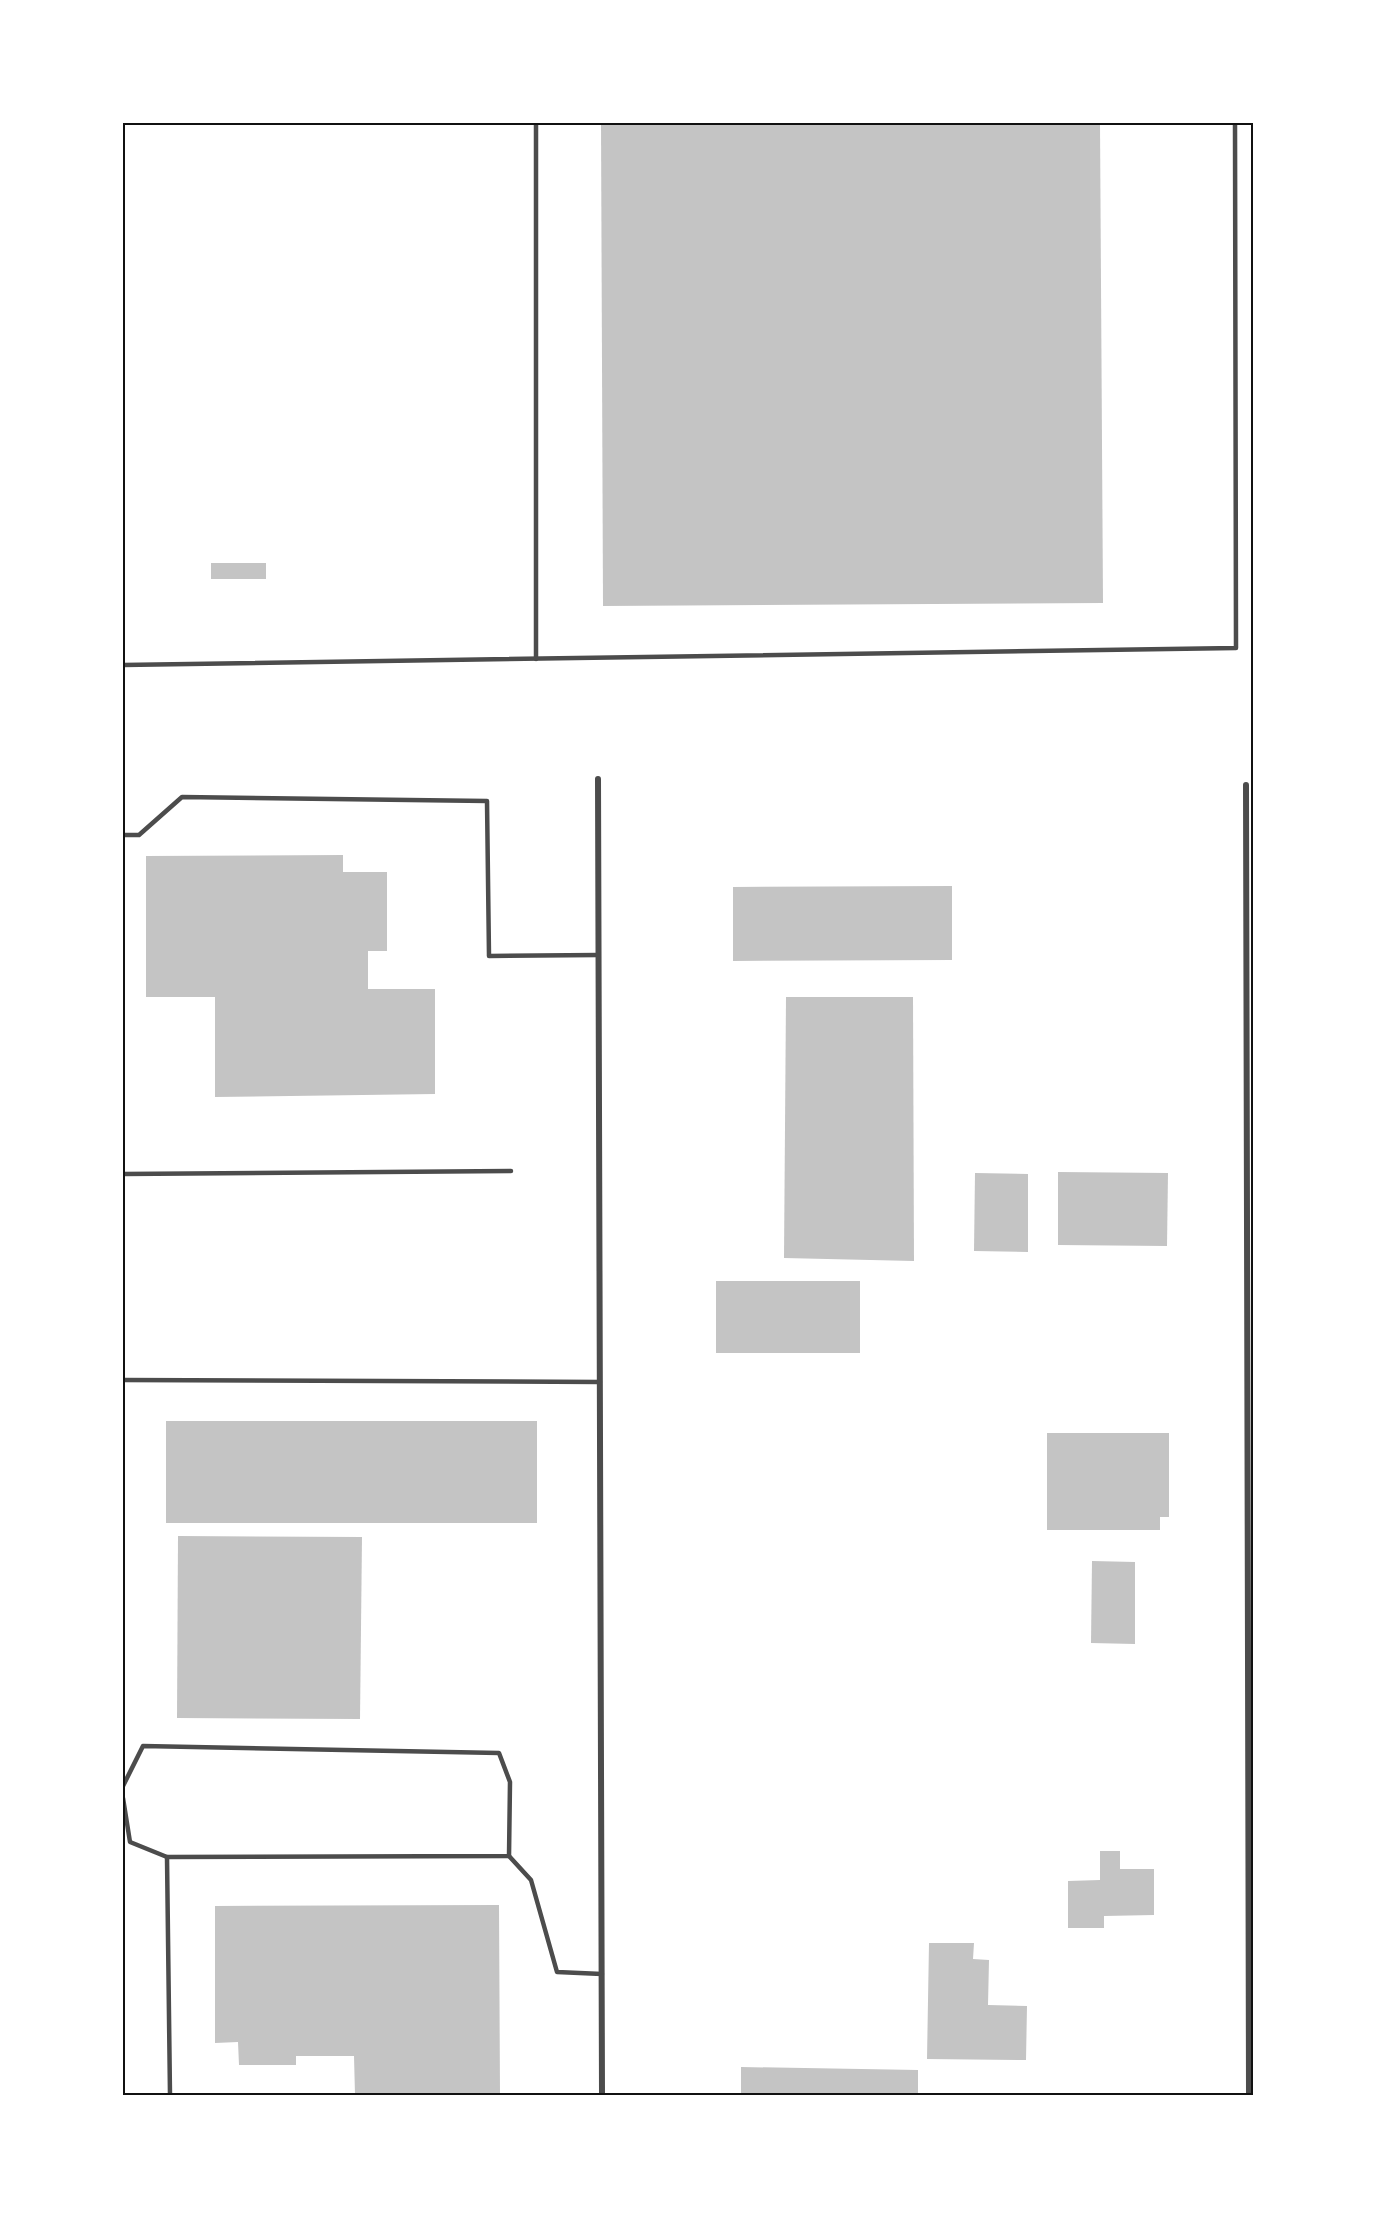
<svg xmlns="http://www.w3.org/2000/svg" width="1377" height="2218" font-family="'Varela Round',sans-serif">
<style>
.building{fill:#c4c4c4}
.lines{fill:none;stroke-linecap:round;stroke-linejoin:round}
.service{stroke:#4c4c4c;stroke-width:4.5}
.minor{stroke:#4c4c4c;stroke-width:6}
.neatline{fill:none;stroke:#111;stroke-width:2}
</style>
<rect width="100%" height="100%" fill="#fff"/>
<g class="building">
<polygon points="601,123 1100,123 1103,603 603,606"/>
<rect x="211" y="563" width="55" height="16"/>
<polygon points="343,855 343,872 387,872 387,951 368,951 368,989 435,989 435,1094 215,1097 215,997 146,997 146,856"/>
<polygon points="952,886 952,960 733,961 733,887"/>
<polygon points="786,997 913,997 914,1261 784,1258"/>
<polygon points="1058,1172 1168,1173 1167,1246 1058,1245"/>
<polygon points="975,1173 1028,1174 1028,1252 974,1251"/>
<rect x="716" y="1281" width="144" height="72"/>
<rect x="166" y="1421" width="371" height="102"/>
<polygon points="1047,1433 1169,1433 1169,1517 1160,1517 1160,1530 1047,1530"/>
<polygon points="178,1536 362,1537 360,1719 177,1718"/>
<polygon points="1092,1561 1135,1562 1135,1644 1091,1643"/>
<polygon points="1100,1851 1120,1851 1120,1869 1154,1869 1154,1915 1104,1916 1104,1928 1068,1928 1068,1881 1100,1880"/>
<polygon points="499,1905 500,2095 355,2095 354,2056 296,2056 296,2065 239,2065 238,2042 215,2043 215,1906"/>
<polygon points="929,1943 974,1943 973,1959 989,1960 988,2005 1027,2006 1026,2060 927,2059"/>
<polygon points="741,2067 918,2070 918,2095 741,2095"/>
</g>
<g class="lines">
<g class="service">
<polyline points="536,123 536,659"/>
<polyline points="123,665 1236,648 1235,123"/>
<polyline points="123,835 139,835 182,797 487,801 489,956 598,955"/>
<polyline points="123,1174 511,1171"/>
<polyline points="123,1380 600,1382"/>
<polyline points="123,1786 143,1746 499,1753 510,1782 509,1856 167,1857 130,1842 123,1798"/>
<polyline points="509,1856 531,1880 557,1972 602,1974"/>
<polyline points="167,1857 170,2095"/>
</g>
<g class="minor">
<polyline points="598,779 602,2095"/>
<polyline points="1246,785 1249,2095"/>
</g>
</g>
<rect width="1377" height="2218" fill="none" stroke="#ffffff" stroke-width="249"/>
<rect x="124" y="124" width="1128" height="1970" class="neatline"/>
</svg>
